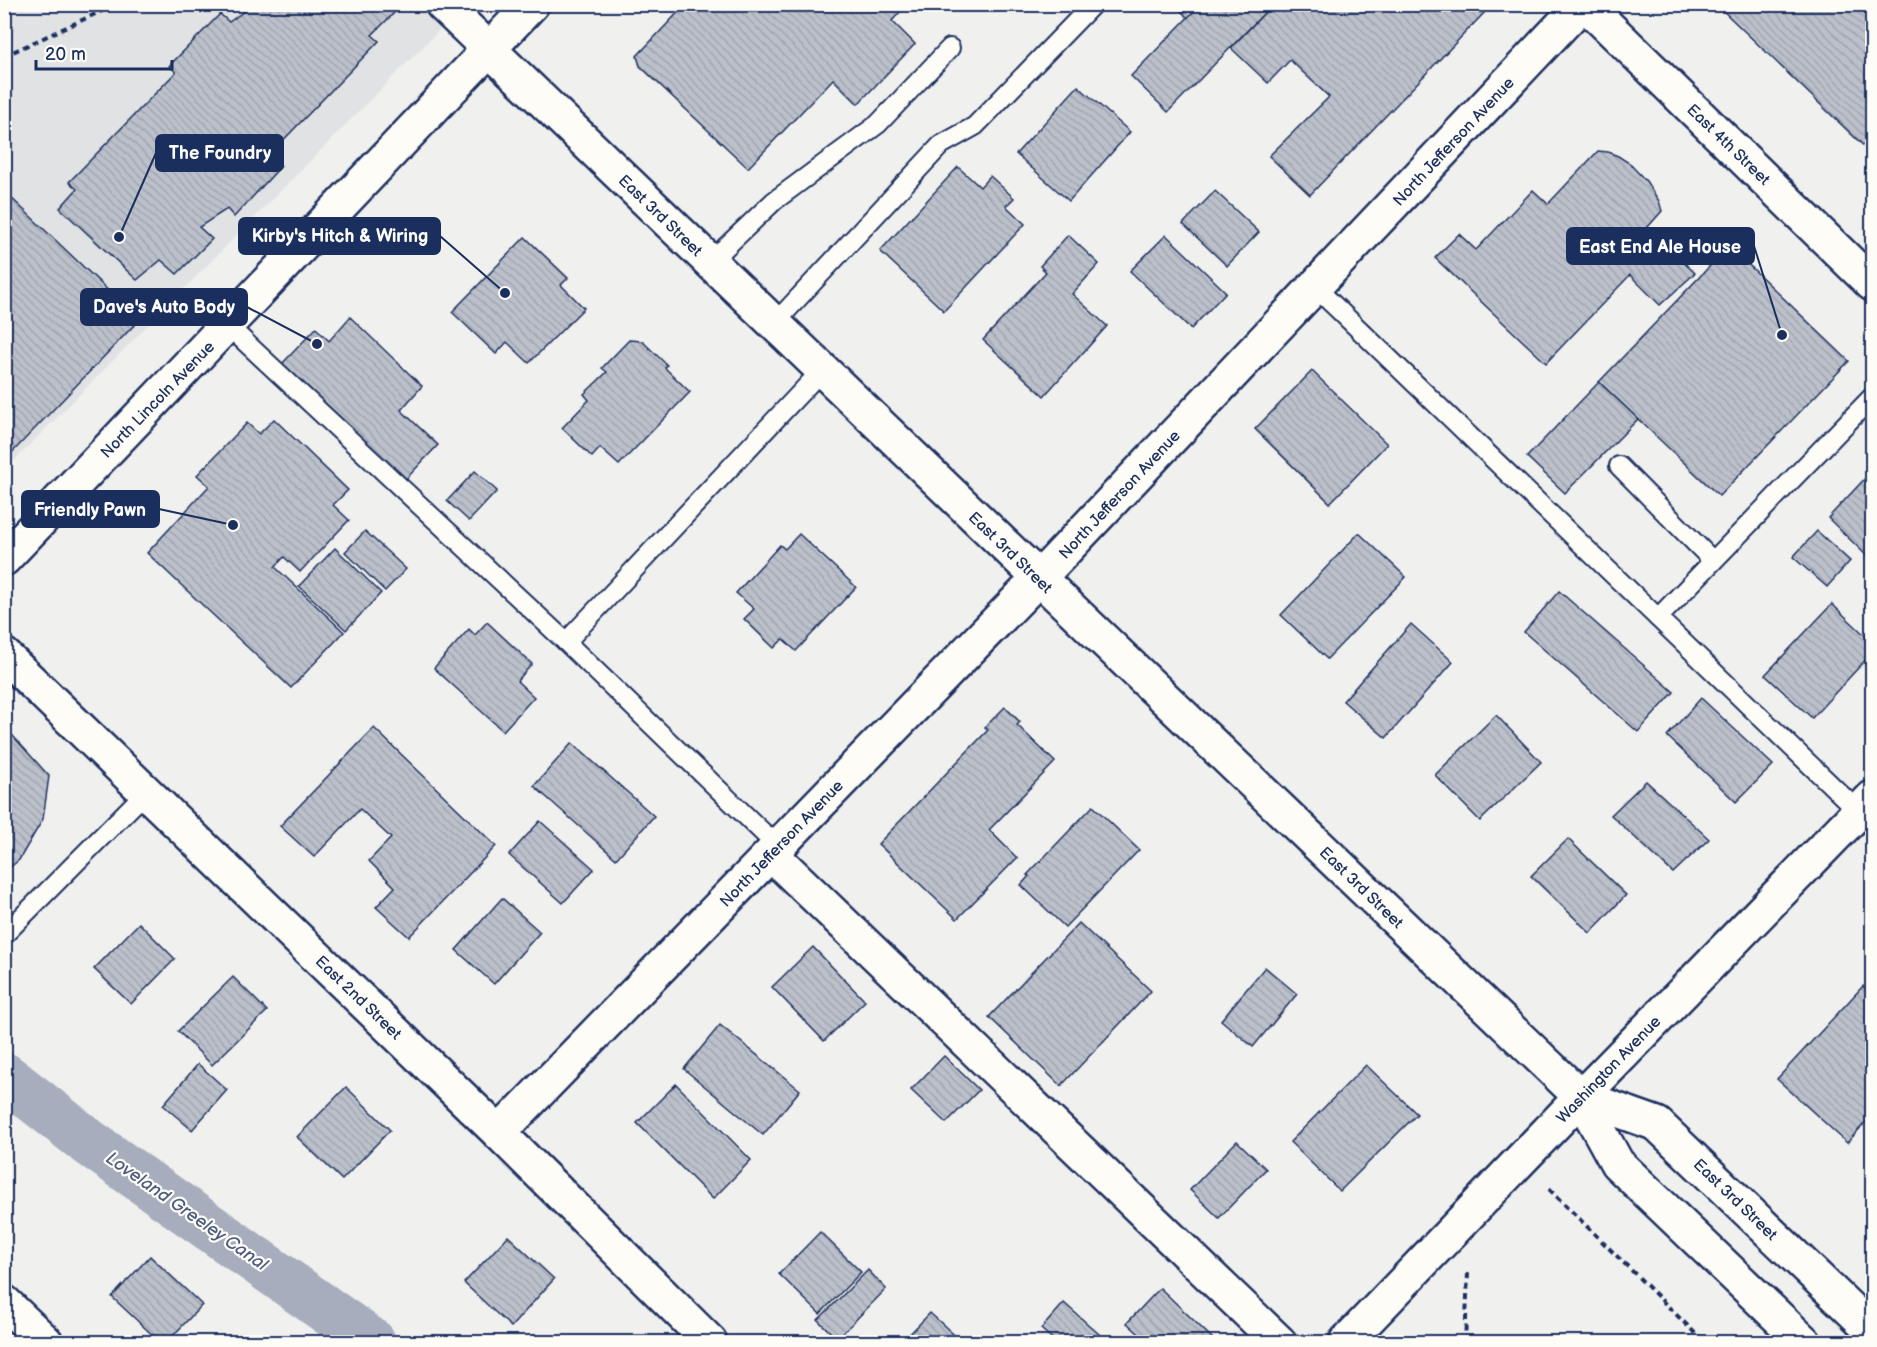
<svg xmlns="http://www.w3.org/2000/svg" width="1877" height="1347" font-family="'Balsamiq Sans',sans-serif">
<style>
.built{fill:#e0e2e3}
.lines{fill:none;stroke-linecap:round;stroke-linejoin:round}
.canal{stroke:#a7adbd;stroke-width:48}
.building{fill:url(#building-back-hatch);stroke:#1b2f5e;stroke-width:1.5}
.service-casing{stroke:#1b2f5e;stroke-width:22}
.minor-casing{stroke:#1b2f5e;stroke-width:38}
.secondary-casing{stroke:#1b2f5e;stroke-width:38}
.trunk-casing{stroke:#1b2f5e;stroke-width:38}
.path{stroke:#1b2f5e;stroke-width:4;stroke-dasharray:6 4.5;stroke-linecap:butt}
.service{stroke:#fdfcf7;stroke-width:18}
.minor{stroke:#fdfcf7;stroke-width:33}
.secondary{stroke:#fdfcf7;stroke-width:33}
.trunk{stroke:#fdfcf7;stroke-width:33}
.labels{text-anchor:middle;stroke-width:4.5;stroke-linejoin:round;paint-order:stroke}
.street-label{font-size:16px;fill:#1b2f5e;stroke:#fdfcf7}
.water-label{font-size:18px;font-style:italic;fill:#4c5b7f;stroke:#fdfcf7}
.leader{fill:none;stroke:#1b2f5e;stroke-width:2}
.callout-dot{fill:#1b2f5e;stroke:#fdfcf7;stroke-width:2}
.callout{fill:#1b2f5e;stroke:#1b2f5e;stroke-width:2}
.callout-label{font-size:18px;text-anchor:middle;font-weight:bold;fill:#fff}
</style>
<defs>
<pattern id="building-back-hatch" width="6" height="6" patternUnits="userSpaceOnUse" patternTransform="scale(1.5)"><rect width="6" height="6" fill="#bbc0ca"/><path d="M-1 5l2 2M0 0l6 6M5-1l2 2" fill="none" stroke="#a0a5b0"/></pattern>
</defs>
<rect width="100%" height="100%" fill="#f0f0ee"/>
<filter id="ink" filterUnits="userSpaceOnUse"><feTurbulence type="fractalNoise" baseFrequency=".0167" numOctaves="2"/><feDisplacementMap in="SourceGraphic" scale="12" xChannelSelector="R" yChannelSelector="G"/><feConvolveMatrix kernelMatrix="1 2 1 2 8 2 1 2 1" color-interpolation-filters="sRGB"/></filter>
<g filter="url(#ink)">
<polygon class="built" points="5,5 464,5 5,470"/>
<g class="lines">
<polyline class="canal" points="4,1076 87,1141 372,1342"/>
</g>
<g class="building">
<polygon points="242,4 388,4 395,12 372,35 379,41 269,155 281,166 234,217 227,209 199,227 212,239 177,274 161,260 137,280 60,208 77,189 69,182 176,72 169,66 220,14 229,22 247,9"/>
<polygon points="686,4 907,4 892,21 915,44 858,104 833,79 748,168 640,66 637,56"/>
<polygon points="1174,4 1201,4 1188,18"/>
<polygon points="1201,4 1273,4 1168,112 1131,76"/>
<polygon points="1273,4 1477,4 1485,12 1310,195 1269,156 1329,97 1290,60 1268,83 1231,48"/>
<polygon points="1716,4 1872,4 1872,154"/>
<polygon points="1078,86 1130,132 1069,201 1016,154"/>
<polygon points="1598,151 1608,152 1618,156 1629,163 1646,181 1659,201 1662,211 1647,228 1695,273 1660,305 1630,275 1546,363 1435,258 1459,234 1476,250 1533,190 1548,204"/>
<polygon points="958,167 980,187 990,176 1014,198 1006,206 1025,224 944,311 880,251"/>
<polygon points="4,191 139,320 4,461"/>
<polygon points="1215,191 1259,232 1227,266 1183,224"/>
<polygon points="1068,235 1099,264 1072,294 1107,326 1044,396 983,340 1046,272 1040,266"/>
<polygon points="1166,235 1226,292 1191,329 1130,271"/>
<polygon points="525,237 568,278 561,285 584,308 529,363 507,342 496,354 452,312"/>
<polygon points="1729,246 1849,361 1719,496 1599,382"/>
<polygon points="350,317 422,386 401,410 438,445 404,481 281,365 316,328 329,341"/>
<polygon points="629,340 642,341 667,365 665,368 690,392 619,465 600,448 592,457 562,428 589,400 584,394 607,372 602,368"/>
<polygon points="1312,371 1387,444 1330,503 1255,429"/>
<polygon points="1599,382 1638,419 1565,493 1527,457"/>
<polygon points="274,419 348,490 333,505 349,520 300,572 284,557 275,567 344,632 291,688 147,553 209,486 197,475 247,423 259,434"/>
<polygon points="475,471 497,491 469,521 447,501"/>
<polygon points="1872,471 1872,561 1828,518"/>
<polygon points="365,531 406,569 385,591 345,552"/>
<polygon points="1817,531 1850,561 1827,587 1793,557"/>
<polygon points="1359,533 1406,577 1327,659 1281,615"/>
<polygon points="799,534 856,587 796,651 783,639 774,648 744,619 754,609 736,593 780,545 785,549"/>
<polygon points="335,548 381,593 346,630 299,586"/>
<polygon points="1559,591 1674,692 1638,732 1524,632"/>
<polygon points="1832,604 1872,642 1872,653 1812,718 1765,675"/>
<polygon points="487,622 532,664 517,681 534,697 503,731 434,668 469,629 475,635"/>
<polygon points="1411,624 1453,662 1386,738 1343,701"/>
<polygon points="1701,698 1773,765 1736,802 1667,736"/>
<polygon points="1005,707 1020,722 1017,725 1055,762 989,830 1017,858 957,919 878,844 988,730 985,727"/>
<polygon points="1496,715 1541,762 1480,821 1435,775"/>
<polygon points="4,726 49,776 43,819 19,860 4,872"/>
<polygon points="374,728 496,846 409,937 376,907 395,887 369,861 391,838 360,809 314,857 280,826"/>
<polygon points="572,743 654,816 616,859 534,786"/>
<polygon points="1646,781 1709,839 1673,873 1611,815"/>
<polygon points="1093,806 1139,850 1065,927 1021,885 1029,876 1027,875"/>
<polygon points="540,821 594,869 563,903 509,855"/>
<polygon points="1568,839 1626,895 1590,933 1531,876"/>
<polygon points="502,898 540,932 494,984 456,950"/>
<polygon points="139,923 175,959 131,1004 94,969"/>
<polygon points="1079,923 1151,991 1061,1086 989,1017"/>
<polygon points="813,947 865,1001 824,1041 772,987"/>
<polygon points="1265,967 1297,994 1253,1047 1221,1020"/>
<polygon points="233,977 267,1011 212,1065 178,1031"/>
<polygon points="1863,986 1872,995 1872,1115 1847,1143 1777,1079"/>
<polygon points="720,1025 800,1090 763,1135 684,1069"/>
<polygon points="944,1056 979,1090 946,1123 911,1090"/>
<polygon points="198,1064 227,1090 192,1130 163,1105"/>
<polygon points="1366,1065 1417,1114 1340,1191 1290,1142"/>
<polygon points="676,1084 751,1160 713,1199 637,1123"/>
<polygon points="346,1087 390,1130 342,1180 297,1137"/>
<polygon points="1237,1141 1266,1169 1219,1218 1190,1190"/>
<polygon points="820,1232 861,1272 820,1314 779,1274"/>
<polygon points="508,1236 554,1279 511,1327 464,1283"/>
<polygon points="150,1256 202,1305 167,1342 160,1342 112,1297"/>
<polygon points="868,1270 886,1289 837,1339 818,1320"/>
<polygon points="1160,1288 1213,1339 1210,1342 1148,1342 1127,1323"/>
<polygon points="1064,1303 1108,1342 1056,1342 1041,1329"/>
<polygon points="930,1313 962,1342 902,1342"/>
</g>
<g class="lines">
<g class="service-casing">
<g id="service">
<polyline points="710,262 774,201 878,124 950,48"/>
<polyline points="1315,287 1859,812"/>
<polyline points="774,324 941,145 975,126 1093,4"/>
<polyline points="227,325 566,642 778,847"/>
<polyline points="1619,466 1713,561"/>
<polyline points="1658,618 1872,397"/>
<polyline points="566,642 822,370"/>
<polyline points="4,935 146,792"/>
</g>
</g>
<g class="minor-casing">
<g id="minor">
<polyline points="442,4 1039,578 1581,1097 1617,1163 1804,1342"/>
<polyline points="1585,4 1872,284"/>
<polyline points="4,655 499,1133 710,1342"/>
<polyline points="771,854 1279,1342"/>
<polyline points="1581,1097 1657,1124 1872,1330"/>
<polyline points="499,1133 1039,578 1582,4"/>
<polyline points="1346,1342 1581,1097 1872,798"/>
</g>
</g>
<g class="secondary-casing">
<polyline id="secondary" points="4,1302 46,1342"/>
</g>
<g class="trunk-casing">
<polyline id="trunk" points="4,559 532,4"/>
</g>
<g class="path">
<polyline points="4,56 117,4"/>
<polyline points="1549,1189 1704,1342"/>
<polyline points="1465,1342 1468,1273"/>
</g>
<use href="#service" class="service"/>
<use href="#minor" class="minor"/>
<use href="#secondary" class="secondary"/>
<use href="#trunk" class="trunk"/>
</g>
</g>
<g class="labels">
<g class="street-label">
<text transform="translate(1453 141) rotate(-47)" y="6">North Jefferson Avenue</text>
<text transform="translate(1729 144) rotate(44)" y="6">East 4th Street</text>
<text transform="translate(661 215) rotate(44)" y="6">East 3rd Street</text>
<text transform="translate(157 399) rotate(-46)" y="6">North Lincoln Avenue</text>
<text transform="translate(1119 494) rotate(-47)" y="6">North Jefferson Avenue</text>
<text transform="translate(1011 552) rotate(44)" y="6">East 3rd Street</text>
<text transform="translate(781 843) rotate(-46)" y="6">North Jefferson Avenue</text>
<text transform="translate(1362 887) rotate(44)" y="6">East 3rd Street</text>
<text transform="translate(359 997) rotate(44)" y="6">East 2nd Street</text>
<text transform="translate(1608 1069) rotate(-46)" y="6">Washington Avenue</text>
<text transform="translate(1736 1199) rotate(44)" y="6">East 3rd Street</text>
</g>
<g class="water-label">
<text transform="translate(187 1211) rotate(35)" y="6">Loveland Greeley Canal</text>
</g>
</g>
<path class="leader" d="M119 237L156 153M505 293L440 236M1782 335L1754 246M317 344L247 307M233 525L159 509"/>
<g class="callout-dot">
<circle cx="119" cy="237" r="6"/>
<circle cx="505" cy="293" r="6"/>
<circle cx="1782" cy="335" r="6"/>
<circle cx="317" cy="344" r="6"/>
<circle cx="233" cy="525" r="6"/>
</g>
<g class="callout">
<rect x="156" y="135" width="127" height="36" rx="6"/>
<rect x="239" y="218" width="201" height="36" rx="6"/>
<rect x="1567" y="228" width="187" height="36" rx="6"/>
<rect x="81" y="289" width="166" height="36" rx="6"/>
<rect x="22" y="491" width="137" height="36" rx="6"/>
</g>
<g class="callout-label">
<text x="220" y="159">The Foundry</text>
<text x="340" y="242">Kirby's Hitch &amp; Wiring</text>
<text x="1660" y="253">East End Ale House</text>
<text x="164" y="313">Dave's Auto Body</text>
<text x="90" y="516">Friendly Pawn</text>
</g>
<rect width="1877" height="1347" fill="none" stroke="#fdfcf7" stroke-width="24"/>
<rect x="12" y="12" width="1853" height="1323" fill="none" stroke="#1b2f5e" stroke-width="2" filter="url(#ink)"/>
<path d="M36 60v9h136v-9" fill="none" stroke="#1b2f5e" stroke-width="3"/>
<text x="45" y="60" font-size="18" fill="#1b2f5e" stroke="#fdfcf7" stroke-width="4.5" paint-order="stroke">20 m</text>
</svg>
